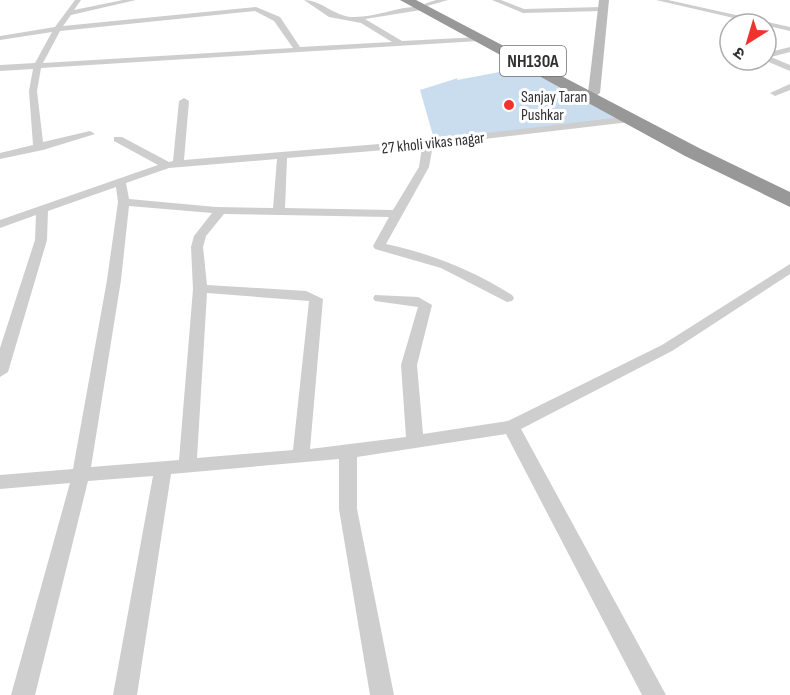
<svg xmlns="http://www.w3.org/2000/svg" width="790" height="695" font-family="'Sofia Sans Condensed','Noto Sans Devanagari',sans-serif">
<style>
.water{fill:#caddef}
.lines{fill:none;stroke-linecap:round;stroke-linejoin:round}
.street{fill:#cecece;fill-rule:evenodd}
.secondary{fill:#bbb;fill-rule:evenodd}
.highway{fill:#989898;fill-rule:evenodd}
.poi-dot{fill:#f0332c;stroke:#fff;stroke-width:2}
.labels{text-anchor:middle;stroke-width:6;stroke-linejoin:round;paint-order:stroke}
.far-poi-label{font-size:16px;fill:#313131;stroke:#fff;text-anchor:start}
.far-street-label{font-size:16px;fill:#313131;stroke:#fff}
.shield{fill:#fff;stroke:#6f6f6f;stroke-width:1.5}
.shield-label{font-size:18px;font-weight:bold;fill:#313131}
</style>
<rect width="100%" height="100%" fill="#fff"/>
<polygon class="water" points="526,67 622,120 434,139 420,90 458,78 457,80"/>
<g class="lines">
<g class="street">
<path d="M 75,0 L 81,0 L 74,10 L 123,0 L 136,0 L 71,15 L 63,26 L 256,7 L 280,17 L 300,47 L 392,42 L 361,23 L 329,17 L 304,0 C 321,0 334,16 352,17 C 376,18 400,5 423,7 L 421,10 L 365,19 L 402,41 L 479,37 L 483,39 L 479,41 L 41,68 L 37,91 L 43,142 L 90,131 L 95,134 L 43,150 L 0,159 L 0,153 L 33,145 L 29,91 L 33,69 L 0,71 L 0,65 L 35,63 L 52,32 L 0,40 L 0,36 L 55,27 ZM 255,11 L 274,21 L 293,48 L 43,63 L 60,31 Z"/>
<polygon points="436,0 448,0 427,6 424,4"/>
<polygon points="492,0 501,0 524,9 602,7 606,9 602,11 523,13"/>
<polygon points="656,0 668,0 790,27 790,31"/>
<polygon points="728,35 730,35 730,39 724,37"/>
<polygon points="790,47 790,52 771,57 790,65 790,71 764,60 766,60 766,53"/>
<polygon points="790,84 790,90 775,96 770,93"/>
<path d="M 184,98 L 189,101 L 184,160 L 428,140 L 630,116 L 635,119 L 630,122 L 433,145 L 429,167 L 386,244 C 432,254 472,270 512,295 L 514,298 L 512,301 L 507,302 L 441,268 L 375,249 L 373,246 L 389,217 L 224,214 L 206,236 L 203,247 L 207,285 L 306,291 L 323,299 L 310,449 L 406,437 L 401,365 L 418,307 L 375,301 L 373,298 L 375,295 L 418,297 L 432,305 L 417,365 L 423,434 L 508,421 L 662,345 L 790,264 L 790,274 L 672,351 L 521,429 L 666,695 L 642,695 L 506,434 L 357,457 L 357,509 L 394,695 L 370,695 L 339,509 L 339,459 L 171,474 L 137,695 L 113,695 L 153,476 L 88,481 L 35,695 L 11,695 L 70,483 L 0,489 L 0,475 L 73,469 L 107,280 L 118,202 L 116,187 L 48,211 L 47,240 L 8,372 L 0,377 L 0,348 L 35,240 L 36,215 L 0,228 L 0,220 L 158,165 L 114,141 L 114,137 L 122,137 L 169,162 L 173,161 L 179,101 ZM 422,147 L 419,167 L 393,210 L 285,208 L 287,158 ZM 277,159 L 273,208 L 216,207 L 129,199 L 126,183 L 169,168 ZM 129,206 L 212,213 L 194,236 L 191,247 L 193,289 L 179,460 L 91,467 L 121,280 ZM 207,293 L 309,301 L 293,450 L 197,458 Z"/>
</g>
<polygon class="secondary" points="599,0 609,0 600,93 594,97 588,93"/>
<polygon class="highway" points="400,0 416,0 699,148 790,192 790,207 685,156"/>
</g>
<circle class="poi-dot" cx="509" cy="105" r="6"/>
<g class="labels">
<g class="far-poi-label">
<text x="521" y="102">Sanjay Taran<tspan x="521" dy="18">Pushkar</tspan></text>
</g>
<g class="far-street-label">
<text transform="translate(433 142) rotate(-6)" y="6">27 kholi vikas nagar</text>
</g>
<rect class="shield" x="500" y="46" width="66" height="30" rx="4.5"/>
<g class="shield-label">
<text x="533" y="67">NH130A</text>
</g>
</g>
<g transform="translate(748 42) rotate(217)"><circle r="28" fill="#ffffff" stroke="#adadad" stroke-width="1.5"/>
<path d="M0-4.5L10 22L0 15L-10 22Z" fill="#f0332c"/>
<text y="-9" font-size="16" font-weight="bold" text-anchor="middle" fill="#313131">उ</text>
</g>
</svg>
